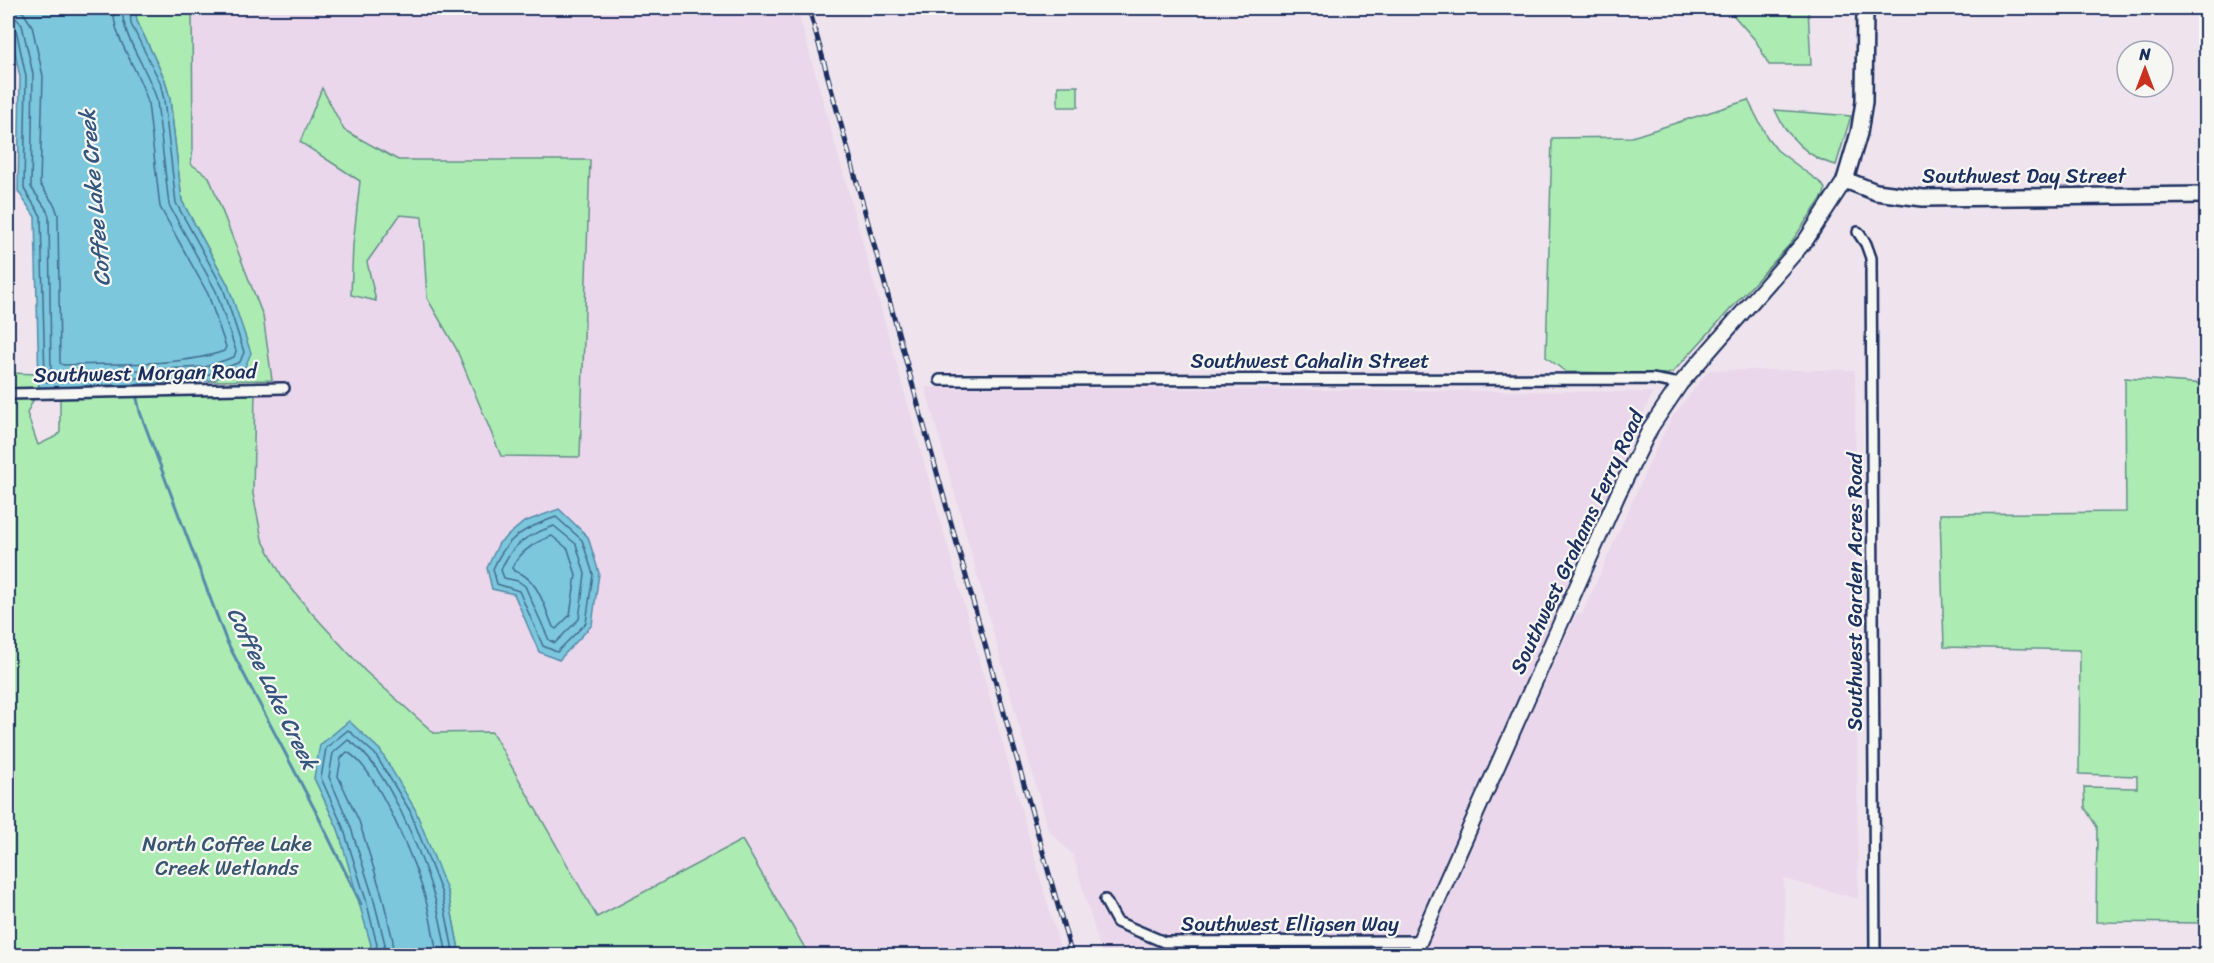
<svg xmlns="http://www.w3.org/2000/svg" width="2214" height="963" font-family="Sriracha,sans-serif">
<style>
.built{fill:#ead7eb}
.green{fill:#acecb3;stroke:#648e88;stroke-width:1.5}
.water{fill:#7cc7dc;stroke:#558aaa;stroke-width:1.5}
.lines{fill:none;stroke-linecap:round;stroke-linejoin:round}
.shore{stroke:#426c90;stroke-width:1.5}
.stream{stroke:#558aaa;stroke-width:3}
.minor-casing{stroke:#1b2f5e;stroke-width:14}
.secondary-casing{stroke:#1b2f5e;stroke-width:18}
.primary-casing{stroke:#1b2f5e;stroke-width:20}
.minor{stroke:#f6f6f2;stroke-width:9}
.secondary{stroke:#f6f6f2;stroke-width:14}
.primary{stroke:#f6f6f2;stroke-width:15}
.rail-casing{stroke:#1b2f5e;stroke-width:5}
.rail{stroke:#f6f6f2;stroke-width:3;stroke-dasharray:9;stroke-linecap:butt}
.labels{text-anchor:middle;stroke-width:4.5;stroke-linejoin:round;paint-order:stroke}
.street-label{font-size:21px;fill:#1b2f5e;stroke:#f6f6f2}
.park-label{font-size:21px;fill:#38556f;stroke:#f6f6f2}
.water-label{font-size:22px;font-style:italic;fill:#33557e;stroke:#f6f6f2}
</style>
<rect width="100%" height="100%" fill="#efe4ee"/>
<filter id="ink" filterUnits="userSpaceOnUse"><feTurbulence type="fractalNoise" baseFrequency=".0167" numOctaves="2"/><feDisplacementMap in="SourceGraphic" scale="12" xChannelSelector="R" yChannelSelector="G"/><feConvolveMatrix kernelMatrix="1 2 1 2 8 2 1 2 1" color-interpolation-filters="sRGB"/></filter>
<g filter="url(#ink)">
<g class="built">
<polygon points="192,8 797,8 1062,955 809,955 742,840 597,918 492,732 434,733 365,671 310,611 283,578 262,539 253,494 254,330 193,171"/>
<polygon points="1709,370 1855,370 1858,899 1784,879 1785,955 1421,955 1576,614 1582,614 1656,448 1672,417"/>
<polygon points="925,387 1653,392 1419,920 1401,955 1102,955 1073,855 1048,830"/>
</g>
<g class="green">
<polygon points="135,8 192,8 193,149 191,164 209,177 263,316 272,380 209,381 245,367 228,285 182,201 170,99 165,80 137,21"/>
<polygon points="1727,8 1808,8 1811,65 1769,65 1756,41"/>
<rect x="1058" y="86" width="20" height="21"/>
<polygon points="322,88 344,130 398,160 590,160 580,457 501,456 456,348 427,298 422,217 400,215 367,262 376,301 351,295 353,245 360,181 300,142"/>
<polygon points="1748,100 1767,137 1777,150 1822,184 1825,189 1824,195 1790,244 1673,372 1668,374 1566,372 1546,357 1552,138 1632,137"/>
<path d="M 1775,110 L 1851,116 L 1836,165 C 1808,159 1786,135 1775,110 Z"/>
<polygon points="8,373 38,374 39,388 27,413 38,445 57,436 60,432 60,396 255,391 253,494 262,539 283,578 310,611 365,671 434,733 492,732 597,917 742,840 809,955 460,955 448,893 314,778 338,829 388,955 8,955"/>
<polygon points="2125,378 2206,384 2206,923 2096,922 2097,827 2085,808 2084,787 2137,788 2137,776 2079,774 2080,650 1944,647 1940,514 2126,512"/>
</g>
<g class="water">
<polygon points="8,8 135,8 137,21 165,80 170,99 182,201 228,285 251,353 245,367 209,381 39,388 35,217 18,191 20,77 8,18"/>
<polygon points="559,509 588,537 599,573 592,625 559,660 539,652 514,594 492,589 487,568 499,543 524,522"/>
<polygon points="349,721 380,750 415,809 448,893 460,955 366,955 371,945 338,829 314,778 320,745"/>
</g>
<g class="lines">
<g class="shore">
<path d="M 8,8 L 23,12 L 32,26 L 43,76 L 40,184 L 55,206 L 58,215 L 60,363 L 63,365 C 111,363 180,367 224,351 L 226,347 L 208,294 L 160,207 L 148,103 C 140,70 114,42 113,8"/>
<path d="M 8,17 L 17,19 L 22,25 L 33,74 L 31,187 L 46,209 L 49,216 L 51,373 L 54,374 L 205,367 L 234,357 L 236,351 L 216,291 L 169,205 L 157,101 C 149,69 123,41 122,8"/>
<polyline points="8,25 13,25 16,29 26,77 24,189 41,216 45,380 47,382 207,375 240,362 244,352 223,288 176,203 164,100 160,82 131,24 130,8"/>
<path d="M 556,517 L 582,540 L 593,574 L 586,623 L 557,652 L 543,646 L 519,591 L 497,584 L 493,569 C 506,537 525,528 556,517 Z"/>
<path d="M 554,526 L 576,544 L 585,574 L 579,619 L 555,643 L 549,640 L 525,586 L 518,581 L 504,578 L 501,570 C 512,543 528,535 554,526 Z"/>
<path d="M 552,536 L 568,549 L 576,575 L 570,615 L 556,629 L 553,627 C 544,606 538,577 514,571 L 512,568 C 520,551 535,542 552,536 Z"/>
<polyline points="373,956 377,945 366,900 343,827 321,778 326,748 348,730 375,754 410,811 442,894 454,956"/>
<path d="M 381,956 L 385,944 L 373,897 L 350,825 L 329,777 L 333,753 L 348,740 C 385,761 422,855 434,896 C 440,915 443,936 447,956"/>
<path d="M 391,956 L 393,941 L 382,895 L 359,821 L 338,776 L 341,758 L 347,752 C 376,766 418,868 426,901 C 431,919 434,937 437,956"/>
</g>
<polyline class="stream" points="136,394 140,412 226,640 315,810 361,904"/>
<g class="minor-casing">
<g id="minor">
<polyline points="1858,232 1866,244 1871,258 1875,956"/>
<polyline points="940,380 1652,379 1680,384"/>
<polyline points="8,394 284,388"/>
<polyline points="1105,900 1117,922 1164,942 1419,941"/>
</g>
</g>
<g class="secondary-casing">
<polyline id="secondary" points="1413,956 1618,494 1651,427 1680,384 1806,240 1845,180"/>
</g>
<g class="primary-casing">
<polyline id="primary" points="1865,8 1864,102 1859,133 1845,180 1876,192 1923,198 2206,195"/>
</g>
<use href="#minor" class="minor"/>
<use href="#secondary" class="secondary"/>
<use href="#primary" class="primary"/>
<g class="rail-casing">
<polyline id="rail" points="809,8 912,383 1072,956"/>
</g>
<use href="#rail" class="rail"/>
</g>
</g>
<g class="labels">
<g class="street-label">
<text x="2024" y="183">Southwest Day Street</text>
<text x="1310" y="368">Southwest Cahalin Street</text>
<text transform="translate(145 373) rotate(-1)" y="7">Southwest Morgan Road</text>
<text transform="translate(1577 542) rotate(-65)" y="7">Southwest Grahams Ferry Road</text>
<text transform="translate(1855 592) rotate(-90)" y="7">Southwest Garden Acres Road</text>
<text x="1290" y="931">Southwest Elligsen Way</text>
</g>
<g class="park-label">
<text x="227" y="851">North Coffee Lake<tspan x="227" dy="24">Creek Wetlands</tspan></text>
</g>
<g class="water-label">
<text transform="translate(94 198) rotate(-95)" y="8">Coffee Lake Creek</text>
<text transform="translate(273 688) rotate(64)" y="8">Coffee Lake Creek</text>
</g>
</g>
<rect width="2214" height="963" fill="none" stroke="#f6f6f2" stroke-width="30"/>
<rect x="15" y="15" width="2184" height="933" fill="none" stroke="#1b2f5e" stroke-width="2" filter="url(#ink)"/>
<g transform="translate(2145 69)"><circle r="28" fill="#f6f6f2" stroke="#9ea6b7" stroke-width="1.5"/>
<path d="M0-4.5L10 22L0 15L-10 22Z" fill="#c8321e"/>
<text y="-9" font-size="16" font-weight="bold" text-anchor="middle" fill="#1b2f5e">N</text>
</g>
</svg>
